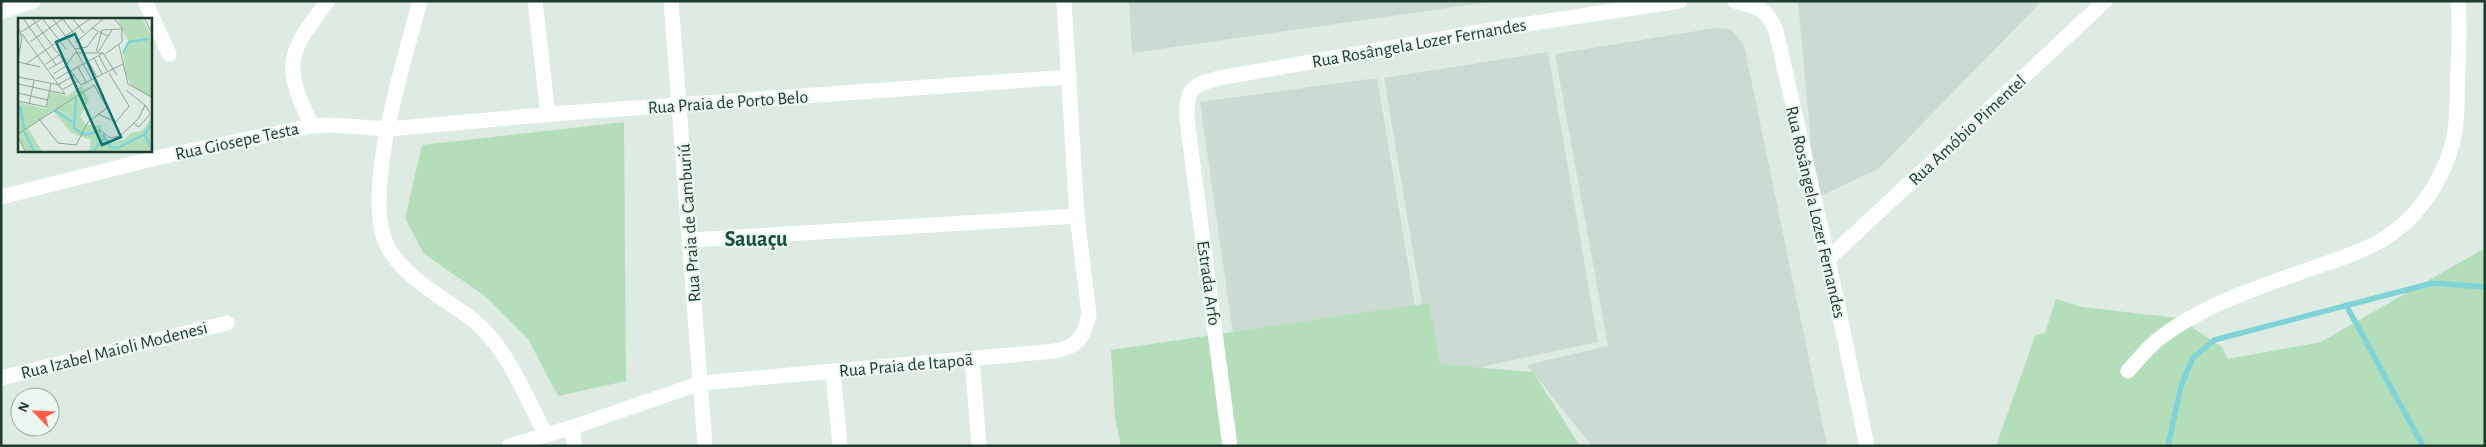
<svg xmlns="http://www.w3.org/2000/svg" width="2486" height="447" font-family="'Alegreya Sans',sans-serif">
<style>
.built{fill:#cbdad2}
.green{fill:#b3deb9}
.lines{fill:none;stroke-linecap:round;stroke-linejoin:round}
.stream{stroke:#7fd3d6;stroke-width:5.5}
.street{stroke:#fff;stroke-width:15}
.labels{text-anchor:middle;stroke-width:4.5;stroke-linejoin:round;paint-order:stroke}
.street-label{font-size:18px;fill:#1d3b2f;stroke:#edf7f1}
.district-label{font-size:22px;font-weight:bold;fill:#184f3a;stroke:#edf7f1}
.inset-river{fill:none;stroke:#7fd3d6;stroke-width:2.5}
.inset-road{fill:none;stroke:#90a59b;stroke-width:1}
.view{fill:#0f766e;fill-opacity:0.15;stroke:#0f766e;stroke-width:2.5}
.inset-edge{fill:none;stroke:#1d3b2f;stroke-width:2.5}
</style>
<rect width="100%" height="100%" fill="#ddebe3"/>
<g class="built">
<polygon points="1129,1 1497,1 1132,53"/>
<polygon points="1798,1 2042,1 1878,169 1816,198"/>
<polygon points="1715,28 1731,29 1744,45 1827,446 1592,446 1527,365 1608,346 1555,54"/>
<polygon points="1548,52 1598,342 1434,377 1384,78"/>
<polygon points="1377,78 1427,378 1244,410 1200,102"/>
</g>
<g class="green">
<polygon points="624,122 626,381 558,396 528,339 485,296 424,254 405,218 422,145"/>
<polygon points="2485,248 2485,446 1996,446 2035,336 2045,333 2056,299 2082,307 2178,318 2222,347 2228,359 2321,342"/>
<polygon points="1429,303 1440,364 1533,372 1580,446 1121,446 1115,417 1111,350"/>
</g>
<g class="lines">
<g class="stream">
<polyline points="2346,305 2423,446"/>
<polyline points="2168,446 2181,386 2193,358 2214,340 2433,283 2485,287"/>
</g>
<g class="street">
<polyline points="145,1 169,54"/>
<path d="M 420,1 C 405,58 359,199 389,249 C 409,283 450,300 479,325 C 510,354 526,398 546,435"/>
<polyline points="535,1 548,115"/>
<polyline points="671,1 705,446"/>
<path d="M 1735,1 C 1757,7 1767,8 1776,31 L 1828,259 L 1867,446"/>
<polyline points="1,12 33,1"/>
<path d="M 312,126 C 282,64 287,54 328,1"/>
<polyline points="1,197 160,157 312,126 332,125 388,129 564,113 1069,77"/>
<polyline points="690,240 1077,216"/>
<polyline points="1828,259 2105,1"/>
<polyline points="972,359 979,446"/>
<path d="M 2128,371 C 2137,361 2146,350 2156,341 C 2201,305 2257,288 2310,269 C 2338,259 2370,250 2394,232 C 2424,210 2450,168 2455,130 C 2458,110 2457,90 2458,70 C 2459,47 2460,24 2458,1"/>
<polyline points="833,372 840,446"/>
<polyline points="1,378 227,323"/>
<polyline points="573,427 574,446"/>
<path d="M 509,446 L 573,427 L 701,383 L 1055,351 C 1079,346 1084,337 1089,314 L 1077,216 L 1064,1"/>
<path d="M 1230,446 L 1187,120 C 1187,89 1189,86 1219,78 L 1514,26 L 1680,1"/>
</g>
</g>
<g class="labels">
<g class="street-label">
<text transform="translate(1419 43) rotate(-10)" y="6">Rua Rosângela Lozer Fernandes</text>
<text transform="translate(728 102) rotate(-4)" y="6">Rua Praia de Porto Belo</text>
<text transform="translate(1967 130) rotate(-43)" y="6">Rua Amóbio Pimentel</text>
<text transform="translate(237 141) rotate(-12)" y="6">Rua Giosepe Testa</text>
<text transform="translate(1816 212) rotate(77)" y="6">Rua Rosângela Lozer Fernandes</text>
<text transform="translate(689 223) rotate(-94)" y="6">Rua Praia de Camburiú</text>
<text transform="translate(1209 283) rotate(82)" y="6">Estrada Arfo</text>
<text transform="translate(114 350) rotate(-14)" y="6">Rua Izabel Maioli Modenesi</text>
<text transform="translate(906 365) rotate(-5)" y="6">Rua Praia de Itapoã</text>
</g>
<g class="district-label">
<text x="756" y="246">Sauaçu</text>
</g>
</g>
<g transform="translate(18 18)">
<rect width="134" height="134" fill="#ddebe3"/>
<path d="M 104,0 L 124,0 L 134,20 L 134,80 L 114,68 L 108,58 L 105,35 L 111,24 L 100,3 ZM 63,68 L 71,81 L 62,99 L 69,107 L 83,107 L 83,115 L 94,125 L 107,121 L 113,115 L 124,113 L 134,99 L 134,133 L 71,133 L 73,122 L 52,114 L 35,92 L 10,110 L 24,133 L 7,133 L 0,118 L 0,84 L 28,91 L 32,74 L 49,78 Z" fill="#b3deb9"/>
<path class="inset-river" d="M 105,35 L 111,24 L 130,21M 58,80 L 56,110 L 67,117 L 82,113M 2,88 L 6,111M 36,92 L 56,105M 6,113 L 16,133M 85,116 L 92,129 L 99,130 L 127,116 L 134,104M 127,117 L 134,132M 75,133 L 88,119"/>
<path class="inset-road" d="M 5,0 L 38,47M 14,0 L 63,67 L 105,46M 24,0 L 48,31M 34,0 L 57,31 L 74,62M 44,0 L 60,21M 54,0 L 66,15M 126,0 L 134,15M 0,9 L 4,19 L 0,43M 74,10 L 90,18M 3,14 L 25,0M 12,24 L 46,0M 58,24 L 86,0M 101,27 L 110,66 L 134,79M 57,31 L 69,29 L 80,14M 78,34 L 84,12 L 104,11M 80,34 L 94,12M 87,36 L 104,24 L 104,10 L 96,0M 81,38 L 89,53M 76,40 L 84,56M 70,43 L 79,59M 0,44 L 22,49M 8,46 L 73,0M 28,46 L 41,37M 49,46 L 57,35 L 85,35 L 99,57M 60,49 L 68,64M 31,51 L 45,43M 35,56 L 50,47M 0,59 L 42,67M 38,61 L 85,35M 0,66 L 47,76 L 4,16M 41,66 L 57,57M 45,71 L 60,63M 108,72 L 128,88 L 132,95M 0,75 L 30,82M 0,83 L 28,89 L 33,66M 11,86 L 16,63M 80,96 L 98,104 L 111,88 L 91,55M 21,101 L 40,125M 115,105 L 121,109 L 134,94M 81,111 L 92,120 L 102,118 L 121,100 L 127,87M 0,116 L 76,67 L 89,90 L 70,104 L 58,127 L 40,125M 0,119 L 7,133"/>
<path class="view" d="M 57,16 L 103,119 L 84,127 L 38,24 Z"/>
<rect width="134" height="134" class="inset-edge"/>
</g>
<rect width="2486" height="447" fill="none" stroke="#1d3b2f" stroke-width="5"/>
<g transform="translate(35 412) rotate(294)"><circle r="24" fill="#edf7f1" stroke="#9aaca3"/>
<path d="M0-4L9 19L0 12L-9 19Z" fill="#fe5d47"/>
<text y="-8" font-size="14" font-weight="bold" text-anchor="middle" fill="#1d3b2f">N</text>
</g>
</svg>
